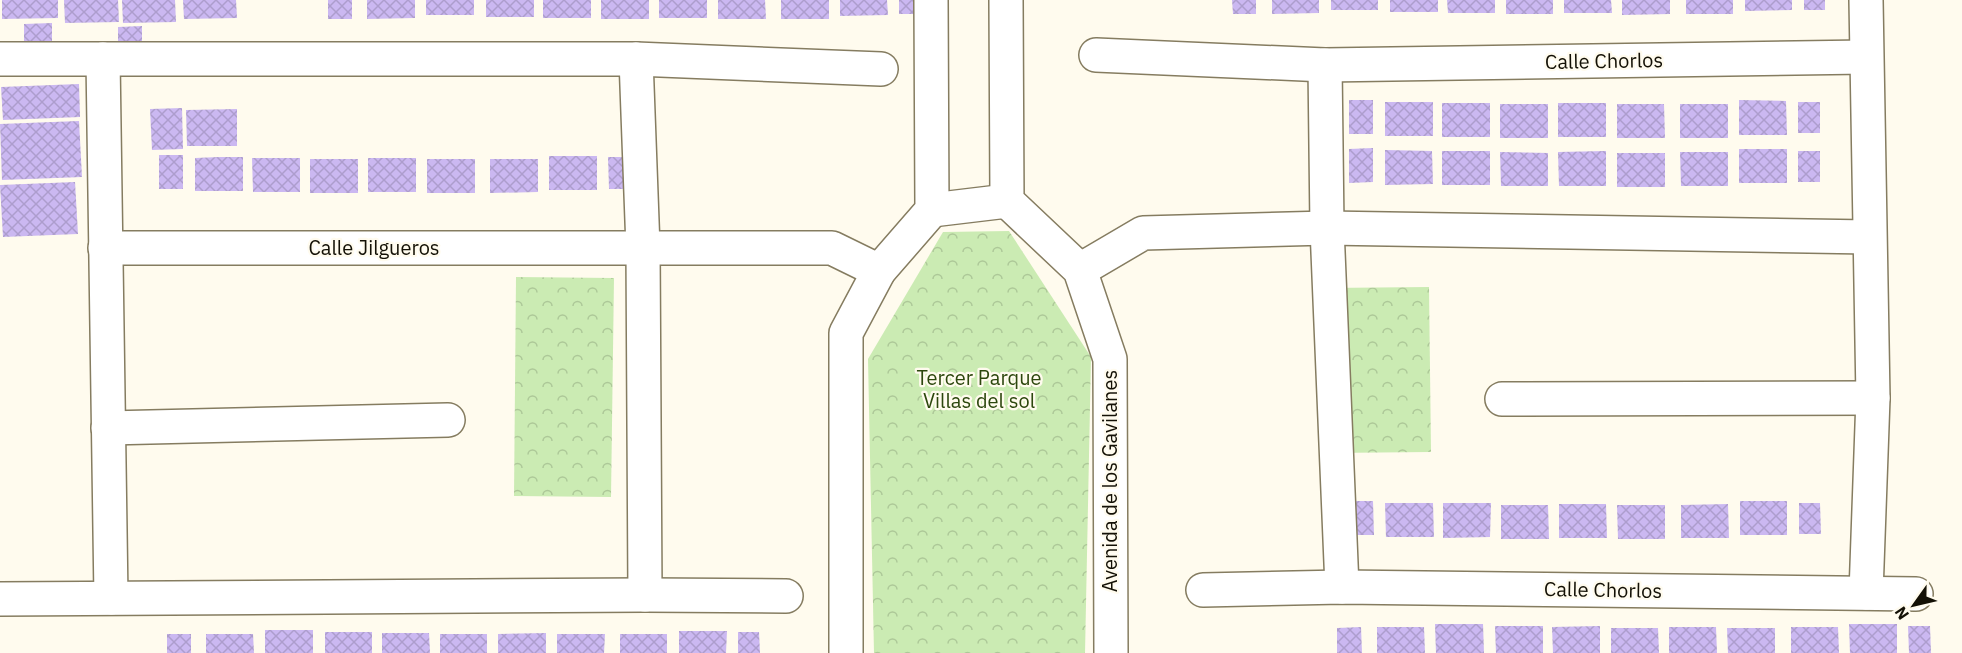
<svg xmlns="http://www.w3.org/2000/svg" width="1962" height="653" font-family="'IBM Plex Sans',sans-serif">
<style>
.park{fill:url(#park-crowns)}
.building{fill:url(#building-cross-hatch)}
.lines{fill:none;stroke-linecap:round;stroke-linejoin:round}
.minor-casing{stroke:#857c60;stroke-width:36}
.tertiary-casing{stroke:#857c60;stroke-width:36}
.minor{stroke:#fff;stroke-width:33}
.tertiary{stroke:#fff;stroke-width:33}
.labels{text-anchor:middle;stroke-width:4.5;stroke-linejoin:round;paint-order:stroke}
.street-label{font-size:20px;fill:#131005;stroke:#fffbee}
.park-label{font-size:20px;fill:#2c470d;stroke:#fffbee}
</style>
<defs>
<pattern id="park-crowns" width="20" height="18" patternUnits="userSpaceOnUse" patternTransform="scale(1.5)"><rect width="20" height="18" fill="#cbebb3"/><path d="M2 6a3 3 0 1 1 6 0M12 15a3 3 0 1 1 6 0" fill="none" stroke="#adc898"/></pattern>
<pattern id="building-cross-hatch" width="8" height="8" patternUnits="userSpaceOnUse" patternTransform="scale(1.5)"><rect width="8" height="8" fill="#cbb8f1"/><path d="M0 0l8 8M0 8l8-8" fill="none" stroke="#ad9dcd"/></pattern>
</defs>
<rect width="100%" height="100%" fill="#fffbee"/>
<g class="park">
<polygon points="1009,231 1091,357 1085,653 874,653 868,359 943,232"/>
<polygon points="516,277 614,278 611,497 514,496"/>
<polygon points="1429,287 1431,452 1329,453 1326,288"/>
</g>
<g class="building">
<polygon points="2,0 58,0 58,18 2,19"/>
<polygon points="64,0 118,0 119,22 65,23"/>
<polygon points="122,0 175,0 176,22 123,23"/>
<polygon points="183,0 236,0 237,18 184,19"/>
<rect x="328" y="0" width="24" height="19"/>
<polygon points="367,0 415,0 415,18 367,19"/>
<rect x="426" y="0" width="48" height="15"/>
<rect x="486" y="0" width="48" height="17"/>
<rect x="543" y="0" width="48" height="18"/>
<rect x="601" y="0" width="48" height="19"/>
<rect x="659" y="0" width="48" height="18"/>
<polygon points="718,0 765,0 766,19 718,19"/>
<rect x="781" y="0" width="48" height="19"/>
<polygon points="840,0 887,0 888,15 840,16"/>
<rect x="899" y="0" width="22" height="14"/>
<polygon points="1232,0 1256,0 1256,14 1233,14"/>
<polygon points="1272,0 1319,0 1319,13 1272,14"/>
<rect x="1331" y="0" width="47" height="10"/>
<rect x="1390" y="0" width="48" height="12"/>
<polygon points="1447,0 1495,0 1495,13 1448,13"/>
<rect x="1506" y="0" width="47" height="14"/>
<polygon points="1564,0 1611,0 1612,13 1564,13"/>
<polygon points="1622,0 1670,0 1670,14 1622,15"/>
<rect x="1686" y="0" width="47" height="14"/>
<polygon points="1745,0 1792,0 1792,10 1745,11"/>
<rect x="1804" y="0" width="21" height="10"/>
<polygon points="52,23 52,45 24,45 24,24"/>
<polygon points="142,26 142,43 118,43 118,27"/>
<polygon points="79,84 80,117 3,120 1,87"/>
<rect x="1349" y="100" width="24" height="34"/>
<polygon points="1739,100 1786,101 1787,135 1739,135"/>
<rect x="1385" y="102" width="48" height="34"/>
<rect x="1798" y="102" width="22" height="31"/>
<rect x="1442" y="103" width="48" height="34"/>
<rect x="1558" y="103" width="48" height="34"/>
<rect x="1500" y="104" width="48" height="34"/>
<polygon points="1617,104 1664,104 1665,138 1617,138"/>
<rect x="1680" y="104" width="48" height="34"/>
<polygon points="182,108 183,149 152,150 150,109"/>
<polygon points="237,109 237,146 187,146 186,110"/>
<polygon points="79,121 82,177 2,180 0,124"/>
<polygon points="1373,148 1373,182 1349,183 1349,149"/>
<rect x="1739" y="149" width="48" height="34"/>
<polygon points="1385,150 1432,151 1433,184 1385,185"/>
<rect x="1442" y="151" width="48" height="34"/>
<polygon points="1606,151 1606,186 1559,186 1558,152"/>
<rect x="1798" y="151" width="22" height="31"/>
<polygon points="1500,152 1548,153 1548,186 1501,186"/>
<polygon points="1680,152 1728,152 1728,186 1681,186"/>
<rect x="1617" y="153" width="48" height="34"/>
<rect x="159" y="155" width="24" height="34"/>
<rect x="549" y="156" width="48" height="34"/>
<polygon points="219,157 243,157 243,191 195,191 195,158"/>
<polygon points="608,157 630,157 630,189 609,189"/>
<polygon points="252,158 300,158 300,192 253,192"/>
<rect x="368" y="158" width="48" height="34"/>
<rect x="310" y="159" width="48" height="34"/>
<rect x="427" y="159" width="48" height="34"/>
<polygon points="490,159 538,159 538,192 490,193"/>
<polygon points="75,182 78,234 3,237 0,185"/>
<polygon points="1350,501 1373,501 1374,535 1350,535"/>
<rect x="1740" y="501" width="47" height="34"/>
<polygon points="1385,503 1433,503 1434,537 1386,537"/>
<polygon points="1443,503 1491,503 1490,537 1443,538"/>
<polygon points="1799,503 1820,503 1821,534 1799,534"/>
<polygon points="1559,504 1606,504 1607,538 1559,538"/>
<polygon points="1728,504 1729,538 1681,538 1681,505"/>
<polygon points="1501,505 1548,505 1549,539 1501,539"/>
<polygon points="1617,505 1665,505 1665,539 1618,539"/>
<polygon points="1435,624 1483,624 1484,653 1436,653"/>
<polygon points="1849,624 1897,624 1897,653 1850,653"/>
<polygon points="1495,626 1543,626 1543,653 1496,653"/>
<polygon points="1600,626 1600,653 1553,653 1552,627"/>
<polygon points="1908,626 1930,626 1931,653 1909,653"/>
<polygon points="1361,627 1362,653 1337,653 1337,628"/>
<polygon points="1377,627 1424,627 1425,653 1377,653"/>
<polygon points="1669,627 1716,627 1717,653 1669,653"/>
<polygon points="1791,627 1838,627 1839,653 1791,653"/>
<polygon points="1611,628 1658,628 1659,653 1611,653"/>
<polygon points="1727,628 1775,628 1775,653 1728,653"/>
<rect x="265" y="630" width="48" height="23"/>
<polygon points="679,631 727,631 726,653 679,653"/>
<rect x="325" y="632" width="47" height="21"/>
<polygon points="738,632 759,632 760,653 738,653"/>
<polygon points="382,633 429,633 430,653 382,653"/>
<polygon points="546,633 546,653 498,653 498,634"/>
<rect x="167" y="634" width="24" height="19"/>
<polygon points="206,634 253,634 254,653 206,653"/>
<rect x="440" y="634" width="47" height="19"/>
<polygon points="557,634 605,634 604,653 557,653"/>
<rect x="620" y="634" width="47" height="19"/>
</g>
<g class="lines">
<g class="minor-casing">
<g id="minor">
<polyline points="1096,55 1325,65 1866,57"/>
<polyline points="0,59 636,59 881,69"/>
<polyline points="103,59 111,598"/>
<polyline points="636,59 643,248 645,595"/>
<polyline points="1325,65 1327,228 1342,587"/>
<polyline points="105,248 832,248 879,271"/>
<polyline points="1080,270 1143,233 1327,228 1869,237"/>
<polyline points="1502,399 1873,398"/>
<polyline points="108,428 448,420"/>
<polyline points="1203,590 1342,587 1916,594"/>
<polyline points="1866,593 1873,398 1866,0"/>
<polyline points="0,599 645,595 786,596"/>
</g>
</g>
<g class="tertiary-casing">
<g id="tertiary">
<polyline points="1006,0 1007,201 1080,270 1110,359 1111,653"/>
<polyline points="932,210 1007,201"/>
<polyline points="846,653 846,333 879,271 932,210 931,0"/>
</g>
</g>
<use href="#minor" class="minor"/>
<use href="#tertiary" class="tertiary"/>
</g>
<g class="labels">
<g class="street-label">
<text transform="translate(1604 61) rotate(-1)" y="7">Calle Chorlos</text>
<text x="374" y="255">Calle Jilgueros</text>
<text transform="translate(1110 481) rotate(-90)" y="7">Avenida de los Gavilanes</text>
<text transform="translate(1603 590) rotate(1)" y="7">Calle Chorlos</text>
</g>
<g class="park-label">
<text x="979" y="385">Tercer Parque<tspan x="979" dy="23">Villas del sol</tspan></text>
</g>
</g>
<g transform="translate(1914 605) rotate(236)" stroke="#fffbee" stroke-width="4.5" paint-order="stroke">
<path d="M0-4.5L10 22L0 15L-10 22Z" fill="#131005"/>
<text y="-9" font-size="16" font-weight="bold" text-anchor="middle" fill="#131005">N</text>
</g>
</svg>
